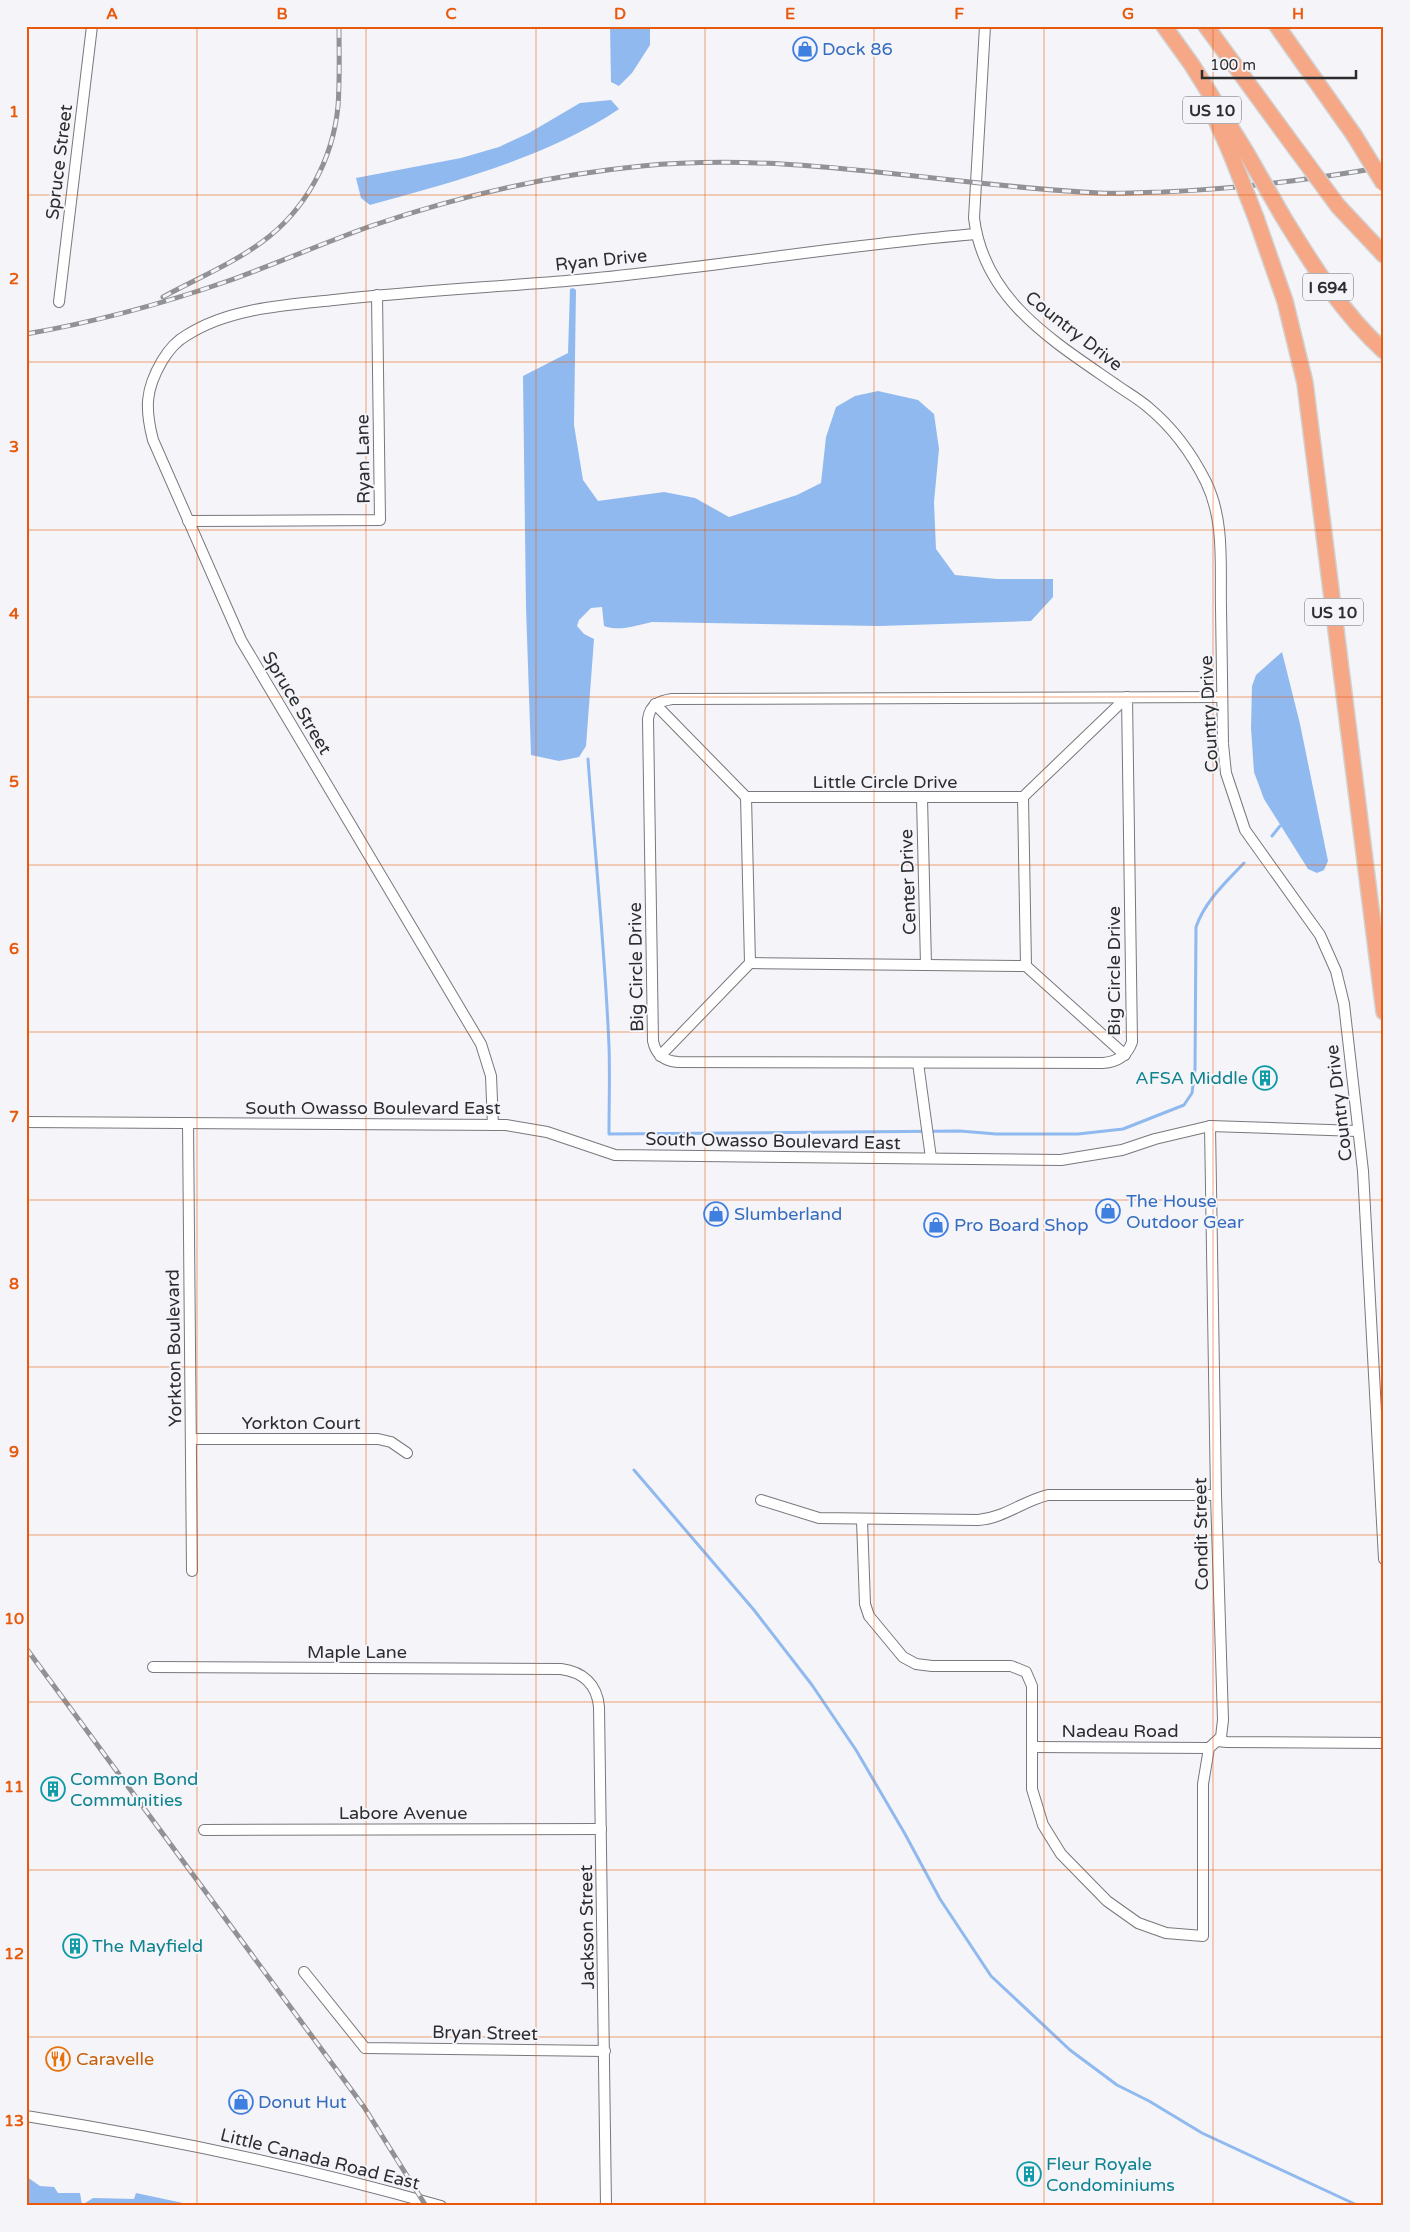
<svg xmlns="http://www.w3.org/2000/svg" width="1410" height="2232" font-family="'Varela Round',sans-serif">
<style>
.water{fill:#90b9ef}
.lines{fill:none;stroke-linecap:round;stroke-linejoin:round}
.stream{stroke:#90b9ef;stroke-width:3}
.minor-casing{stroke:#78787d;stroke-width:12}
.highway-casing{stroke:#d1d1d1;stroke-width:18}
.minor{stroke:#fff;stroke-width:10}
.highway{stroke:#f6a785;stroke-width:15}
.rail-casing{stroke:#919295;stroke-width:5}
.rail{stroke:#f4f4f9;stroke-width:3;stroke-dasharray:9;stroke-linecap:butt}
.highway-bridge-casing{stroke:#d1d1d1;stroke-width:18;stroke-linecap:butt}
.highway-bridge{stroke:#f6a785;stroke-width:15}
.grid{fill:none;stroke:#e8590c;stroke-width:1;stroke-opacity:0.55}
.labels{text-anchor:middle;stroke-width:4;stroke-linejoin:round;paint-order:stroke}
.shield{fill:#f4f4f9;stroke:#68696c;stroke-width:1}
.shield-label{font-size:16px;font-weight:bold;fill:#2c2d2f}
.shop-label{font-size:18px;fill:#366cbe;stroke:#f4f4f9;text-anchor:start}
.street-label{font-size:18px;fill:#2c2d2f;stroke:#f4f4f9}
.culture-label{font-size:18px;fill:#0d838f;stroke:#f4f4f9;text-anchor:start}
.food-label{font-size:18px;fill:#c56008;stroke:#f4f4f9;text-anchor:start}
.neatline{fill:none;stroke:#e8590c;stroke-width:2}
.grid-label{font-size:16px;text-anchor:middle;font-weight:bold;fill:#e8590c}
</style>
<rect width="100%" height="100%" fill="#f4f4f9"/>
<g class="water">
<polygon points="610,26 650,26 650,45 632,73 619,86 611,82"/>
<path d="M 611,100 L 619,109 C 548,157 453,182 370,205 L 361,198 L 356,178 L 461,158 L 499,147 L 529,133 L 580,103 Z"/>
<path d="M 573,288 L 576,290 L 574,425 L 583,480 L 598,501 L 664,492 L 695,498 L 729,517 L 797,495 L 821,483 L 826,437 L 836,407 L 855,396 L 878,391 L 918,400 L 934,414 L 939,449 L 934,502 L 936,549 L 955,575 L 997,579 L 1053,579 L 1053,597 L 1031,621 L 880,626 L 652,622 C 637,625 619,632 604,626 L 602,607 L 591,608 L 579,620 L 577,626 L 584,634 L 594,639 L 586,746 L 579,757 L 559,761 L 531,755 L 526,607 L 523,376 L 568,353 L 570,289 Z"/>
<polygon points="1282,652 1300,724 1328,861 1324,870 1317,873 1308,869 1264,799 1254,772 1251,728 1252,686 1256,675"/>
<polygon points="27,2177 40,2186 54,2187 58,2193 80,2193 82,2205 93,2198 134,2199 136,2193 197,2206 26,2206"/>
</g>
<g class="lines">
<g class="stream">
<path d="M 588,759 C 595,855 605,950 609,1046 C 610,1075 609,1104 609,1134 L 960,1131 L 996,1134 L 1078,1134 L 1123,1129 L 1184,1105 L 1192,1093 L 1195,1069 L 1196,927 C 1205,901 1226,882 1244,863"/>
<polyline points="1272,836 1280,826"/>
<polyline points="634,1470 754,1610 812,1685 856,1750 905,1834 940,1899 991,1976 1070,2050 1117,2085 1149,2101 1202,2133 1359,2206"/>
</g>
<g class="minor-casing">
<g id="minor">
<path d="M 985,26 L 974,218 C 984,300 1053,341 1115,384 C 1126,392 1139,399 1149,408 C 1173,428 1192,454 1206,482 C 1225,521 1220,566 1221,608 C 1222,654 1222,699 1223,744 L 1226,773 L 1245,830 L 1320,935 L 1336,971 L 1344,1004 L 1363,1171 L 1384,1559"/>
<polyline points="59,302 92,26"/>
<polyline points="188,521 380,520 377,295"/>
<path d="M 1127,697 L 1132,1042 C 1127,1056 1117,1062 1103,1063 L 678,1062 C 664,1061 656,1055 653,1041 L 648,719 C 650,704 660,701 672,699 L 1222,697"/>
<polyline points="655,704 746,797 750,963 660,1056"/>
<polyline points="746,797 1023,797 1127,697"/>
<polyline points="1023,797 1026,966"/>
<polyline points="922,798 926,965"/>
<polyline points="750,963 1026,966 1125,1055"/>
<polyline points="918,1063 931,1158"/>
<polyline points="26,1122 506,1125 547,1132 615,1155 1061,1160 1122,1150 1155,1139 1210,1126 1358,1131"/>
<polyline points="188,1123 192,1571"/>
<path d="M 493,1125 L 491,1076 L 481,1044 L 241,640 L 153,440 C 145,409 145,390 162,361 C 168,351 176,341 187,335 C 229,308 286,305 334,300 C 415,291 496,287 577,280 C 710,268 842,245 976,234"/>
<polyline points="192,1439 378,1439 391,1442 407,1453"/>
<path d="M 761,1500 L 819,1518 L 978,1520 C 1004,1518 1023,1501 1048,1495 L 1216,1495"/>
<polyline points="862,1520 865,1604 869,1616 903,1657 916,1664 932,1666 1011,1666 1026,1672 1032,1686 1032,1789 1043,1825 1061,1854 1107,1901 1138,1923 1166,1933 1203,1936 1203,1784 1209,1748 1221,1737 1223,1720 1216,1495 1210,1126"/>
<path d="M 153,1667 L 561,1669 C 583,1672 597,1684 599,1707 L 606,2206"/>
<polyline points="1217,1741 1227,1742 1384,1743"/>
<polyline points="1032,1747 1209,1748"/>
<polyline points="204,1830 601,1829"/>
<polyline points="304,1972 365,2048 605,2051"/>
<path d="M 26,2116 C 166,2138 304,2167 441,2206"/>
</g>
</g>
<g class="highway-casing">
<g id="highway">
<polyline points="1164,26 1192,65 1246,152"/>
<polyline points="1206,26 1296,149"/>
<polyline points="1277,26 1354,135"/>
<polyline points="1213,113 1231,154"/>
<polyline points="1338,206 1384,255"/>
<path d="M 1282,215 C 1312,264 1341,312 1384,351"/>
<polyline points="1256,218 1285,301 1305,383 1384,1012"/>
</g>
</g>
<use href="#minor" class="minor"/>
<use href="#highway" class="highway"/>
<g class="rail-casing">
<g id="rail">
<path d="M 163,297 C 196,279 232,264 262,242 C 306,210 333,159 338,106 C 340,80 339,53 339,26"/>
<path d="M 26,334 C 95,322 162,304 228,281 C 276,264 323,243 371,226 C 459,196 550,175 642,166 C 796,151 947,186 1100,193 C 1121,194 1142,192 1163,192 C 1238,189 1309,180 1384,167"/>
<polyline points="26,1648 364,2107 426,2206"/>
</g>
</g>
<use href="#rail" class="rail"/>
<g class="highway-bridge-casing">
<g id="highway-bridge">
<polyline points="1354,135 1384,184"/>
<polyline points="1296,149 1338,206"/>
<polyline points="1246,152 1282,215"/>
<polyline points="1231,154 1256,218"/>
</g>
</g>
<use href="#highway-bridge" class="highway-bridge"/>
</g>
<path class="grid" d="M 197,26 L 197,2206M 366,26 L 366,2206M 536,26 L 536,2206M 705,26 L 705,2206M 874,26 L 874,2206M 1044,26 L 1044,2206M 1213,26 L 1213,2206M 26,195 L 1384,195M 26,362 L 1384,362M 26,530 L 1384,530M 26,697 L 1384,697M 26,865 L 1384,865M 26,1032 L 1384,1032M 26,1200 L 1384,1200M 26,1367 L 1384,1367M 26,1535 L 1384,1535M 26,1702 L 1384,1702M 26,1870 L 1384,1870M 26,2037 L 1384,2037"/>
<defs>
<g id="shop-ring" transform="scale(1.25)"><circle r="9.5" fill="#f4f4f9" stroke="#3f7fe0" stroke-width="1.5"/><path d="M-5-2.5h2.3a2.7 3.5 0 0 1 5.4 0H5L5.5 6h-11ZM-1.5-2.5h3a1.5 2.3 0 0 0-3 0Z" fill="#3f7fe0"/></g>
<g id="building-ring" transform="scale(1.25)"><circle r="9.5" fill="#f4f4f9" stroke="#0f9aa8" stroke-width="1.5"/><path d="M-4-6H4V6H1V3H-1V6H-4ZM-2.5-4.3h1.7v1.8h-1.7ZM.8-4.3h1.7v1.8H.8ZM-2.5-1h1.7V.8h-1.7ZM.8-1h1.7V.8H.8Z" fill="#0f9aa8"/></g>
<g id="restaurant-ring" transform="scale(1.25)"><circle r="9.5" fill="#f4f4f9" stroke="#e8710a" stroke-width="1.5"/><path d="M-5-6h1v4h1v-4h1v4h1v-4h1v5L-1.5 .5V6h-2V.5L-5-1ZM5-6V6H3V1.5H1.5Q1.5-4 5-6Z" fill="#e8710a"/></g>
</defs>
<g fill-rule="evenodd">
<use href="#shop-ring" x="805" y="49"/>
<use href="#building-ring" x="1265" y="1078"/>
<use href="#shop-ring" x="1108" y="1211"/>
<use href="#shop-ring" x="716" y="1214"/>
<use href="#shop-ring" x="936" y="1225"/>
<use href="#building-ring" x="53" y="1789"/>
<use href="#building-ring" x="75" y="1946"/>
<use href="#restaurant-ring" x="58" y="2059"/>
<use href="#shop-ring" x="241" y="2102"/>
<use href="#building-ring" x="1029" y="2174"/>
</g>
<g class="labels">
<g class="shield">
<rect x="1183" y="96.5" width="58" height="27" rx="4"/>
<rect x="1303" y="273.5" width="50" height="27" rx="4"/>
<rect x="1305" y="598.5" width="58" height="27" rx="4"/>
</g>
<g class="shield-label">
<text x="1212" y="116">US 10</text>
<text x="1328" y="293">I 694</text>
<text x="1334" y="618">US 10</text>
</g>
<g class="shop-label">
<text x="822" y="55">Dock 86</text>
<text x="1126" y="1207">The House<tspan x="1126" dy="21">Outdoor Gear</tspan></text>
<text x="734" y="1220">Slumberland</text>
<text x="954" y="1231">Pro Board Shop</text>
<text x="258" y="2108">Donut Hut</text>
</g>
<g class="street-label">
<text transform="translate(59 162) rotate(-83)" y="6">Spruce Street</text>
<text transform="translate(601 260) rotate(-6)" y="6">Ryan Drive</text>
<text transform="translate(1074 331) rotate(38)" y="6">Country Drive</text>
<text transform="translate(363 459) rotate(-91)" y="6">Ryan Lane</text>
<text transform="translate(297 703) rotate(59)" y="6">Spruce Street</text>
<text transform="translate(1209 714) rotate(-93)" y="6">Country Drive</text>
<text x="885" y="788">Little Circle Drive</text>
<text transform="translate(908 882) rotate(-92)" y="6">Center Drive</text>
<text transform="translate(636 967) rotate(-91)" y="6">Big Circle Drive</text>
<text transform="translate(1114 971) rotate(-90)" y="6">Big Circle Drive</text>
<text transform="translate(1339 1103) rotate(-97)" y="6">Country Drive</text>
<text x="373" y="1114">South Owasso Boulevard East</text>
<text transform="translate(773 1141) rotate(1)" y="6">South Owasso Boulevard East</text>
<text transform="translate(174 1348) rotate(-91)" y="6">Yorkton Boulevard</text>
<text x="301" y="1429">Yorkton Court</text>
<text transform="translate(1201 1534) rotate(-91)" y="6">Condit Street</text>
<text x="357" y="1658">Maple Lane</text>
<text x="1120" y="1737">Nadeau Road</text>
<text x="403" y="1819">Labore Avenue</text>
<text transform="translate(587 1927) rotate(-91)" y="6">Jackson Street</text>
<text transform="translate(485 2033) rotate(1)" y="6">Bryan Street</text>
<text transform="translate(320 2159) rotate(14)" y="6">Little Canada Road East</text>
</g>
<g class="culture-label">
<text x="1248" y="1084" text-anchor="end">AFSA Middle</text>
<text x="70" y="1785">Common Bond<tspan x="70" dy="21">Communities</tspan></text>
<text x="92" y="1952">The Mayfield</text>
<text x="1046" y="2170">Fleur Royale<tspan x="1046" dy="21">Condominiums</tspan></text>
</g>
<g class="food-label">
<text x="76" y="2065">Caravelle</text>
</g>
</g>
<rect width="1410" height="2232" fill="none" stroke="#f4f4f9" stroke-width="55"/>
<path d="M1202 70v8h154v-8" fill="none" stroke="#2c2d2f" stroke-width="2.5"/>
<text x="1210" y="70" font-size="15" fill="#2c2d2f" stroke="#f4f4f9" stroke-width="4" paint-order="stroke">100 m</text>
<rect x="28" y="28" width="1354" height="2176" class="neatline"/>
<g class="grid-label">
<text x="112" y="19">A</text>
<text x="282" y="19">B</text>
<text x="451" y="19">C</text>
<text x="620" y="19">D</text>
<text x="790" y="19">E</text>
<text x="959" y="19">F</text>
<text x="1128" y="19">G</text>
<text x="1298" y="19">H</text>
<text x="14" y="117">1</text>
<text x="14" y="284">2</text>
<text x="14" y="452">3</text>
<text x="14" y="619">4</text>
<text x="14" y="787">5</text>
<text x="14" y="954">6</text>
<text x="14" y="1122">7</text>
<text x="14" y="1289">8</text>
<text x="14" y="1457">9</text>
<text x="14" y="1624">10</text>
<text x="14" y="1792">11</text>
<text x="14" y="1959">12</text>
<text x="14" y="2126">13</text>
</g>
</svg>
